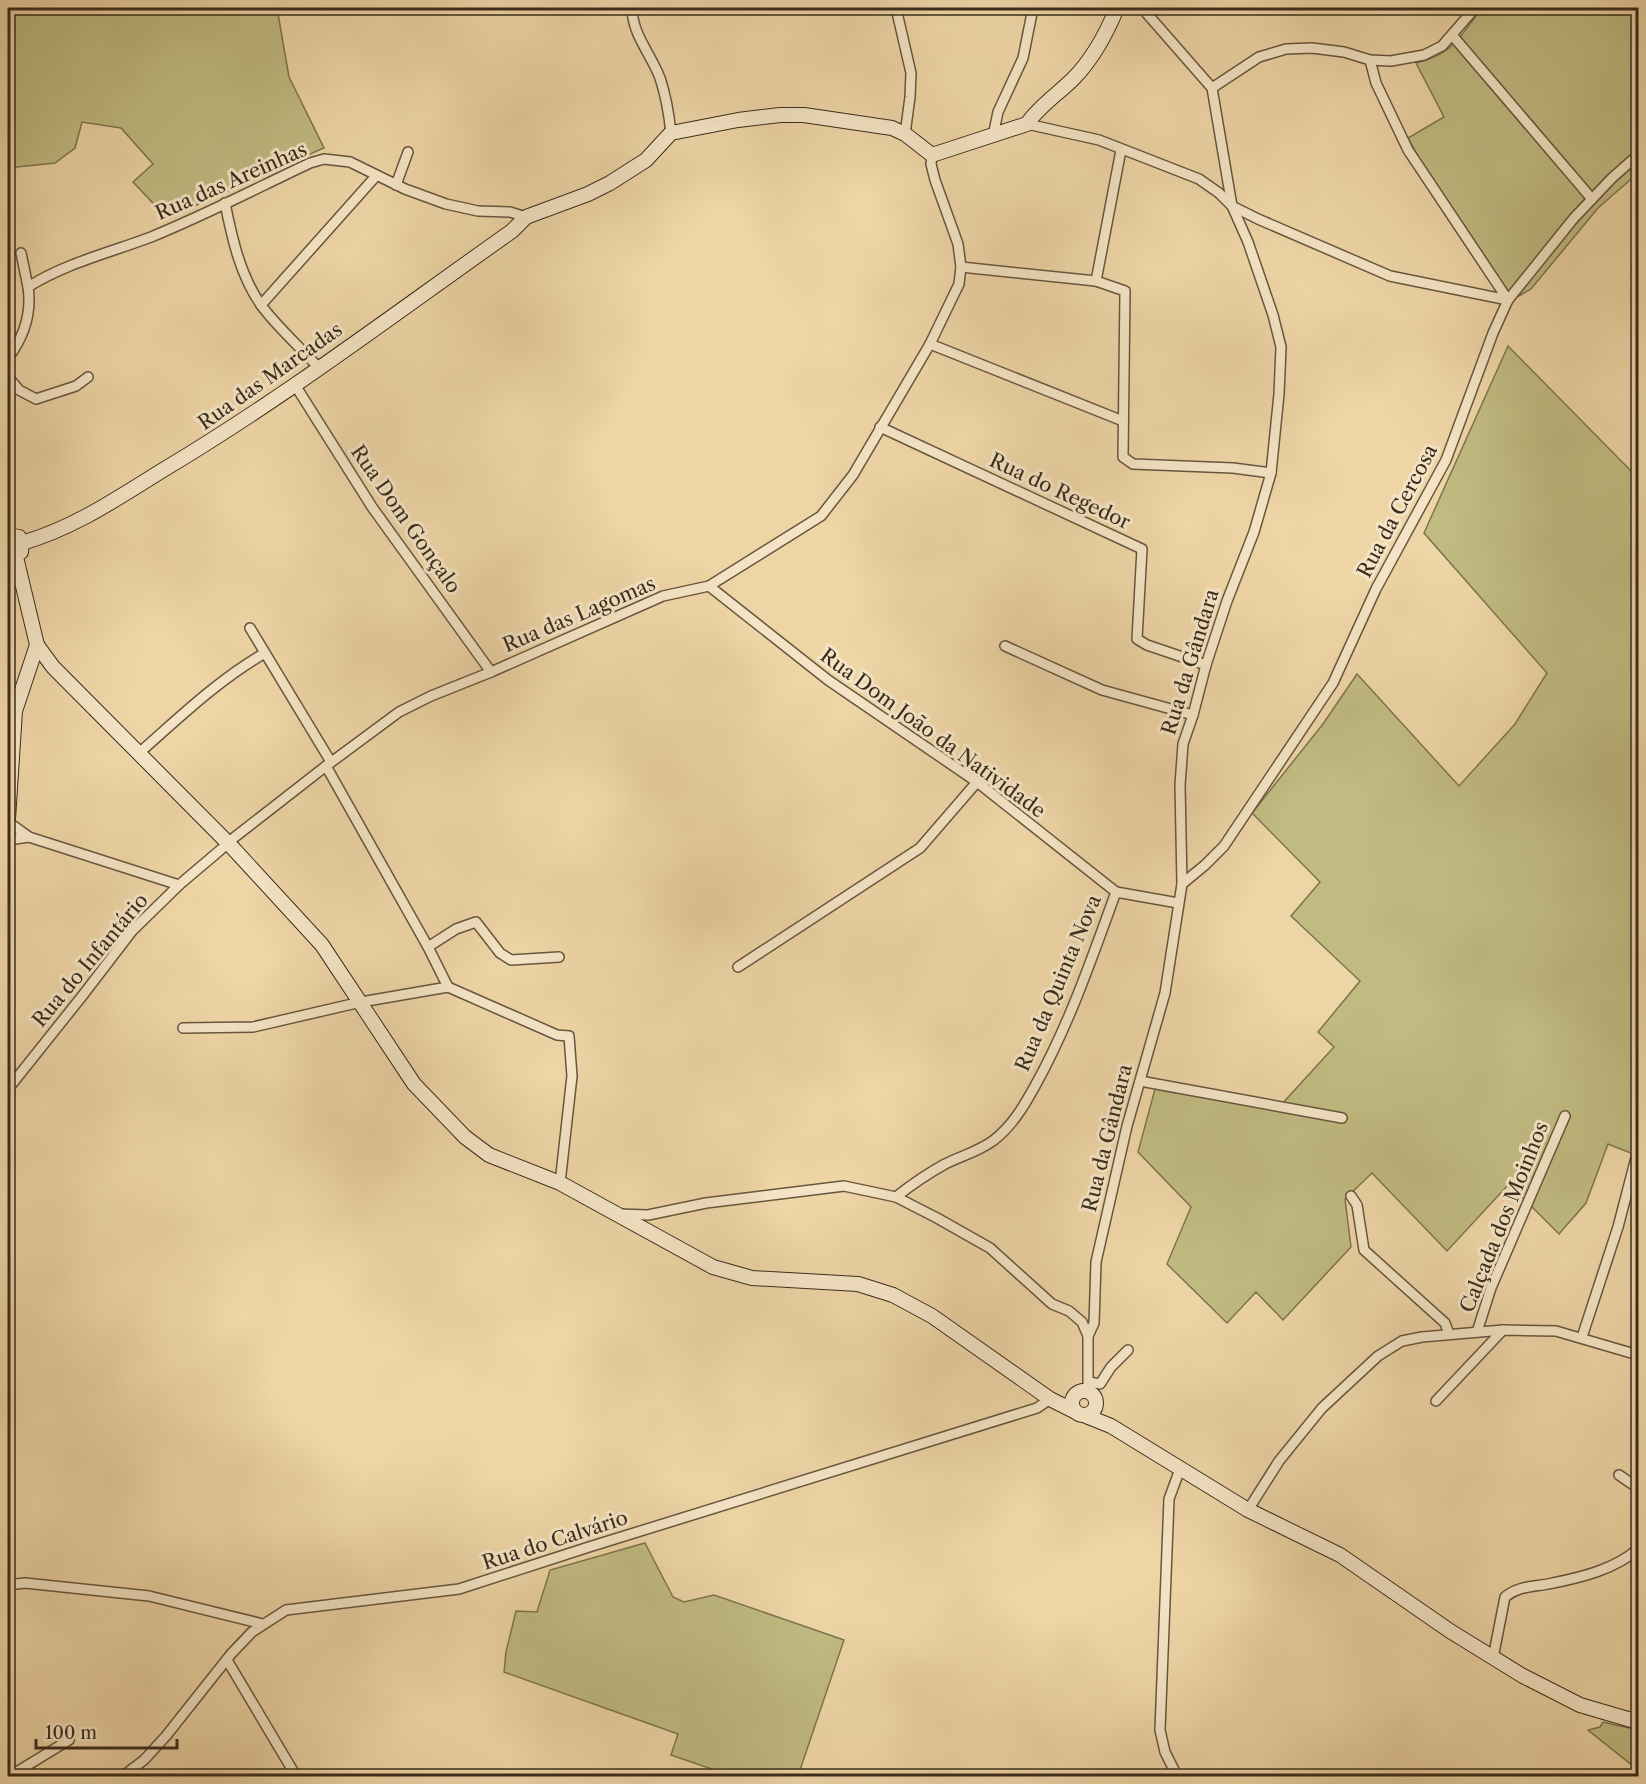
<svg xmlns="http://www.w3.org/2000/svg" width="1646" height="1784" font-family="'Libre Caslon Text',serif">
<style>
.green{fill:#c0bb81;stroke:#7d744e;stroke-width:1.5}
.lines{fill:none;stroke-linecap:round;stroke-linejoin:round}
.street-casing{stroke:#67563e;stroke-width:12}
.secondary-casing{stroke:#3a2c1c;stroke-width:16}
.street{stroke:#f4e4c5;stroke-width:9}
.secondary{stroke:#f4e4c5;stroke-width:14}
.labels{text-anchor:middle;stroke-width:6;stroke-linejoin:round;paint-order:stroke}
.street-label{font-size:20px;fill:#3a2c1c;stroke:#f4e4c5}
</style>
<rect width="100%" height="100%" fill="#eed5a6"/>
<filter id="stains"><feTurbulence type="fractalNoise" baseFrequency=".00333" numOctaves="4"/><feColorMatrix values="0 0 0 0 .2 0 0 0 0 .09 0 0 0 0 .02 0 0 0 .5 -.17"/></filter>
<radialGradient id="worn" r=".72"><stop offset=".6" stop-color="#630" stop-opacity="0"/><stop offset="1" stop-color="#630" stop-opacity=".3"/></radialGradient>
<g class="green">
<polygon points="8,8 277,8 289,77 324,148 167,218 133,182 153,164 121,128 82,122 75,148 55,163 8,168"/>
<path d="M 1482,8 L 1638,8 L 1638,173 L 1598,208 L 1531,289 L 1519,296 L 1511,296 L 1422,164 L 1408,138 L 1444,117 L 1416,63 C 1453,55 1461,35 1482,8 Z"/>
<polygon points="1508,346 1638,478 1638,1156 1608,1144 1586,1203 1559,1234 1509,1184 1447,1251 1372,1173 1345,1199 1351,1247 1283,1320 1256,1292 1227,1323 1167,1264 1191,1207 1138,1152 1155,1089 1279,1111 1279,1107 1334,1047 1318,1032 1360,981 1291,916 1320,882 1252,813 1323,724 1357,674 1459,786 1515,724 1547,673 1424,533"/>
<polygon points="645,1543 673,1597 684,1602 714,1595 844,1640 798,1776 732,1776 671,1755 678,1734 504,1672 506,1652 516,1611 537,1612 550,1570"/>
<polygon points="1603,1722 1638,1730 1638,1770 1588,1730 1600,1727"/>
</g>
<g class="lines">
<g class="street-casing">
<g id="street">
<path d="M 632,8 C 632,34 651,54 660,78 C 666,96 669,114 671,133"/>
<polyline points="896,8 911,73 910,97 905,134"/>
<polyline points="1142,8 1212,88 1232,206 1258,219 1390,276 1508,300"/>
<polyline points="1452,35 1592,199"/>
<polyline points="1370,60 1376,83 1408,150 1508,300"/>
<polyline points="1212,88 1259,57 1286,49 1312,48 1344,52 1370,60 1391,61 1424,55 1442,46 1475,8"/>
<polyline points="1027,124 1099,140 1199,179 1219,193 1232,206 1248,242 1273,315 1281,347 1279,394 1271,473 1254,532 1227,601 1206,665 1193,715 1183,744 1180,785 1182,884 1165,993 1127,1126 1096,1262 1094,1323 1088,1336 1088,1392"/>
<polyline points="993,136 998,112 1023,58 1033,8"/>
<polyline points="396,185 408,152"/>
<path d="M 225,203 C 232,238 240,275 261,305 C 276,326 301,348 318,367"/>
<polyline points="21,253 28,287"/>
<polyline points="961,267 1096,281 1125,291 1123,457 1133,464 1233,468 1271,473"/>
<polyline points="1096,281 1121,150"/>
<polyline points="261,305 376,176"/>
<polyline points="930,344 1123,421"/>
<path d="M 8,358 C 24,337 32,314 28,287 C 66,263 109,253 151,237 C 205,215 257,188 310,163 L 324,159 L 350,162 L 405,189 L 446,204 L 478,211 L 510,212 L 526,217"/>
<polyline points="8,377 19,390 36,399 76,386 88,377"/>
<polyline points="295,385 372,507 491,672"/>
<polyline points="880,427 1142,549 1137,639 1147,645 1206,665"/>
<polyline points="709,586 828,680 977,782 1116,892 1178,903"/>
<polyline points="250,628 331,762"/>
<polyline points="1005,646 1102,690 1193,715"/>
<path d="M 139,753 C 180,717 218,680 265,653"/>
<polyline points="326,766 428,947"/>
<polyline points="8,822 29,837 179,885 225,846"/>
<polyline points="8,840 29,837"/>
<polyline points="231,840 326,766 399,712 431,696 491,672 663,596 709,586 821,516 853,475 930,344 959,284 961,267 958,244 935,180 931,164 932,155"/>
<polyline points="1182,884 1205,865 1224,846 1333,683 1376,589 1446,460 1493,333 1508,300 1574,218 1612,178 1638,155"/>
<polyline points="738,967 920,848 977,782"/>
<polyline points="448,987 557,1035 569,1036 572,1076 560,1183"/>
<polyline points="183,1028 253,1027 361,1002 448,987 428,947 456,929 476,922 500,953 511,960 559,957"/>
<polyline points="1140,1081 1342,1118"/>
<polyline points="8,1089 83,995 132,931 179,885"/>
<polyline points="1351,1196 1357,1205 1364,1250 1445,1323 1449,1334"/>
<path d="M 896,1197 C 911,1185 927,1174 945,1164 C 961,1156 980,1151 994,1140 C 1012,1126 1024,1106 1035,1086 C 1069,1025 1092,958 1116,892"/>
<polyline points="619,1214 648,1215 706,1203 844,1186 896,1197 937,1218 990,1248 1052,1304 1069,1311 1082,1322 1088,1336"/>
<polyline points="1477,1332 1491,1288 1565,1116"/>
<polyline points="1582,1337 1618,1227 1638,1150"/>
<polyline points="1089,1382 1100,1384 1111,1367 1128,1350"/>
<polyline points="1436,1401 1503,1330"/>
<polyline points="1619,1475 1638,1488"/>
<polyline points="1248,1510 1279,1461 1322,1408 1378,1356 1402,1341 1422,1337 1503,1330 1556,1331 1638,1355"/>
<polyline points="8,1585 25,1583 149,1596 263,1624"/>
<path d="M 1493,1658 L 1505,1597 C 1519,1585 1536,1587 1553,1583 C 1583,1577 1615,1569 1638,1549"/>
<polyline points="227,1660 296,1776"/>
<polyline points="10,1776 69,1740"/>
<polyline points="123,1776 144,1760 166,1736 231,1654 252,1632 286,1610 459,1589 589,1547 1037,1408 1050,1399"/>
<polyline points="1177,1776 1165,1752 1160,1730 1169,1499 1180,1469"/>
</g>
</g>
<g class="secondary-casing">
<g id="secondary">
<polyline points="8,535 19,537 22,543 21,552"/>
<path d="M 22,543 C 74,528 118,498 163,470 C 284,398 397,312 512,231 L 526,217 L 588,194 L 610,183 L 646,160 L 671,133 L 738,120 L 780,115 L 804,115 L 892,128 L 905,134 L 932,155 L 1027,124 C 1039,106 1058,94 1073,79 C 1092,60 1107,32 1117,8"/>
<polyline points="37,645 53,667 225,840"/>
<polyline points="8,819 15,711 37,645 16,557"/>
<polyline points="231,846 322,945 414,1084 465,1137 489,1155 560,1183 713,1267 752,1278 858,1284 893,1295 932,1316 1050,1399 1076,1412"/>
<circle cx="1084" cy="1403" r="12"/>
<polyline points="1086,1416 1111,1426 1248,1510 1340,1555 1450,1631 1523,1676 1580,1705 1638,1722"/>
</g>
</g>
<use href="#street" class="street"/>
<use href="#secondary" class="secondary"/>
</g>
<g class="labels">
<g class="street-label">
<text transform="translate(231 181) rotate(-24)" y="7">Rua das Areinhas</text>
<text transform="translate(270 376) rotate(-35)" y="7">Rua das Marcadas</text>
<text transform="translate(1060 491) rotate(25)" y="7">Rua do Regedor</text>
<text transform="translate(1397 511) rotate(-62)" y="7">Rua da Cercosa</text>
<text transform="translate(406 519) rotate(55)" y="7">Rua Dom Gonçalo</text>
<text transform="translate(579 614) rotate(-23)" y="7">Rua das Lagomas</text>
<text transform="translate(1190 662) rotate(-73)" y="7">Rua da Gândara</text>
<text transform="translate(933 733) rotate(36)" y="7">Rua Dom João da Natividade</text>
<text transform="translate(90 960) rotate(-50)" y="7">Rua do Infantário</text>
<text transform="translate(1058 983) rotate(-67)" y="7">Rua da Quinta Nova</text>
<text transform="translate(1107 1138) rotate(-76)" y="7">Rua da Gândara</text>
<text transform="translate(1504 1217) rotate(-68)" y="7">Calçada dos Moinhos</text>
<text transform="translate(555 1540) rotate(-18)" y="7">Rua do Calvário</text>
</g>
</g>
<rect width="1646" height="1784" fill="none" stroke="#eed5a6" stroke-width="30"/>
<rect x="9" y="9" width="1628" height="1766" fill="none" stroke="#3a2c1c" stroke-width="3"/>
<rect x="15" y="15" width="1616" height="1754" fill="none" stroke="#3a2c1c" stroke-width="1.5"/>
<path d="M36 1739v9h141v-9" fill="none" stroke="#3a2c1c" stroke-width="3"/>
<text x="45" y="1739" font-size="18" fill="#3a2c1c" stroke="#f4e4c5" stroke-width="4.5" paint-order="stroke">100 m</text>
<rect width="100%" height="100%" filter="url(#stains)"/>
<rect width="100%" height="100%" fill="url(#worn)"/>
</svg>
